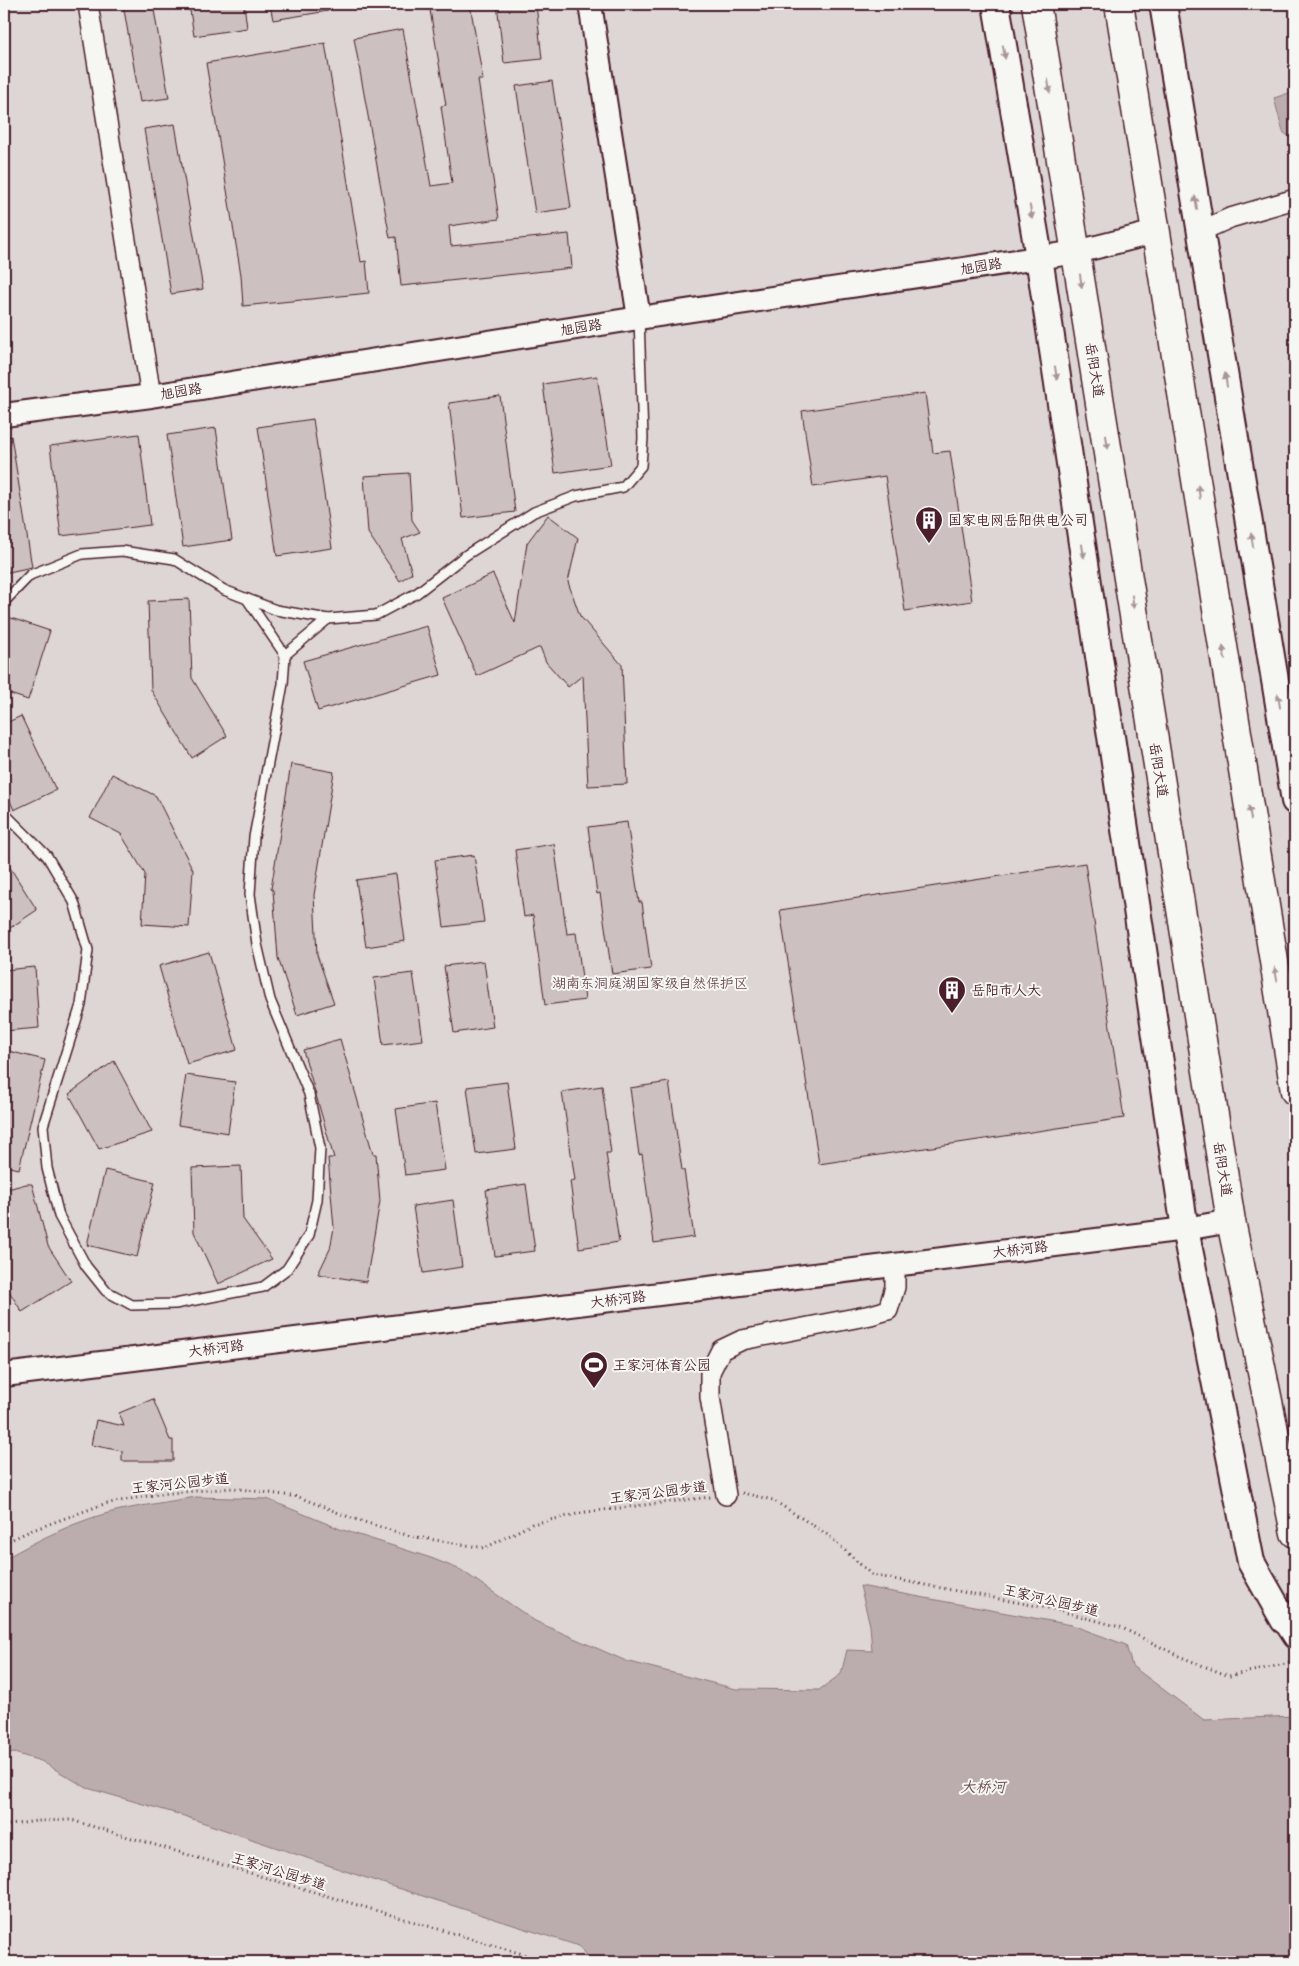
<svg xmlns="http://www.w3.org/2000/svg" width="1299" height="1966" font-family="'Shantell Sans','LXGW WenKai TC',sans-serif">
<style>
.green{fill:#ddd6d5;stroke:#947a80}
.water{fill:#bbadae;stroke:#8e747a}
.building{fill:#ccc1c0;stroke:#4a1f2b}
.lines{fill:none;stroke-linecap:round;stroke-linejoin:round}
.service-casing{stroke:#4a1f2b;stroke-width:12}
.minor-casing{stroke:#4a1f2b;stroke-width:22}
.tertiary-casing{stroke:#4a1f2b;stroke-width:26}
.secondary-casing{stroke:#4a1f2b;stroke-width:30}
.primary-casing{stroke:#4a1f2b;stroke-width:31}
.path{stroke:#4a1f2b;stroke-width:3;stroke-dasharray:1 4;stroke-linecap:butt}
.service{stroke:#f6f6f2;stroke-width:9}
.minor{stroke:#f6f6f2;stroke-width:19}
.tertiary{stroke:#f6f6f2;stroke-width:22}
.secondary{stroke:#f6f6f2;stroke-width:26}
.primary{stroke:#f6f6f2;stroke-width:28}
.oneway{fill:#a99598}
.labels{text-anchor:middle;stroke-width:4;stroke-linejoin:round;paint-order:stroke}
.street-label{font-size:14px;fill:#4a1f2b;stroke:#f6f6f2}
.poi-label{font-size:14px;fill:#4a1f2b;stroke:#f6f6f2;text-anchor:start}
.park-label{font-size:14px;fill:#6f4d56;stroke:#f6f6f2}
.water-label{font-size:15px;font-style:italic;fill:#6c4a52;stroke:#f6f6f2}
</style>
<rect width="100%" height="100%" fill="#f6f6f2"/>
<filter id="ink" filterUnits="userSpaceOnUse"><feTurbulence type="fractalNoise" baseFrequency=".02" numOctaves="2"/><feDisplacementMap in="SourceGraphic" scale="10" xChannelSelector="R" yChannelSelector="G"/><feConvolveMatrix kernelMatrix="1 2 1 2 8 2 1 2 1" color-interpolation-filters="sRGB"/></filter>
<g filter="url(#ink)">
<rect class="green" x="4" y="4" width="1291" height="1958"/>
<g class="water">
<polygon points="1295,91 1295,141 1283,132 1274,98"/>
<path d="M 196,1497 L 267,1499 L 340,1529 L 431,1558 L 461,1570 L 535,1621 L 626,1661 L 736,1689 L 819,1690 L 841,1674 L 847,1650 L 872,1651 L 870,1625 L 860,1586 L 1072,1625 L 1126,1645 L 1132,1666 L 1204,1720 L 1295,1716 L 1295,1962 L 593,1962 L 579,1946 L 351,1873 L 178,1814 L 87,1788 L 41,1761 L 14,1753 L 4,1755 L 4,1559 C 40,1539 79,1519 120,1510 C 145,1505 171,1501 196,1497 Z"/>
</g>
<g class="building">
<polygon points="123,4 153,4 169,98 140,102"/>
<polygon points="189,4 244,4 247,28 194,36"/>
<polygon points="270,4 327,4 328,11 273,20"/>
<polygon points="429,4 470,4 483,80 478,80 499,219 449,226 451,246 569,234 572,268 401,286 396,237 390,238 354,38 403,29 431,186 452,183 441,106 446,105"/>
<polygon points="497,4 536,4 542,59 504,63"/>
<polygon points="325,43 361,262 366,261 369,293 243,306 241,275 206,63"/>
<polygon points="552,81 571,208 535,213 516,86"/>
<polygon points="175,124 203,289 171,294 144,129"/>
<polygon points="597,376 611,465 555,473 543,384"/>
<polygon points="925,393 933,453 950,451 972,601 905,611 885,476 813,487 802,411"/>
<polygon points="500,396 515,512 463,518 449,403"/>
<polygon points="313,419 332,548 277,556 258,427"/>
<polygon points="216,428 232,540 183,547 167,435"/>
<polygon points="139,434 150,525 61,536 50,446"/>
<polygon points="11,436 32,567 4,573 4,437"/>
<polygon points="409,473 412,520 420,532 402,539 412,573 400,581 368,533 364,476"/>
<polygon points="548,515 578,538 568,582 580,616 622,665 627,784 588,786 583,675 568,687 546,662 540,647 477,676 442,598 493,574 515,623 527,543"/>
<polygon points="189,599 192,678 227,736 192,758 151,690 148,601"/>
<polygon points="8,617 50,631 28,700 4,692 4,632"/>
<polygon points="427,626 441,675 318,711 303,661"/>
<polygon points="21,716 56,790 14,810 4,787 4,724"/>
<polygon points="291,764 334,772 314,895 317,955 334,1003 297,1015 278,958 273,890 271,889"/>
<polygon points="112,774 156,796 193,870 189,927 142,924 145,874 121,834 90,818"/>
<polygon points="627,822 639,902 642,902 651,969 612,974 600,893 597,894 588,827"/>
<polygon points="554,844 567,934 576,933 585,1000 545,1005 533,915 524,917 515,850"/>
<polygon points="474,855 484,922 444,927 435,860"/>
<polygon points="4,858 37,910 4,932"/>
<polygon points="1085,863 1124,1118 819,1164 780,910"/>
<polygon points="396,874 405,941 366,947 356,880"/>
<polygon points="209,952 237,1050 187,1064 159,966"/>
<polygon points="484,961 493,1027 454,1033 444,966"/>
<polygon points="35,967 39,1028 4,1031 4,970"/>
<polygon points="413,973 423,1040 383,1045 374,978"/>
<polygon points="340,1039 373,1154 376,1154 380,1201 366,1282 318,1274 330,1249 334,1228 328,1158 334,1158 303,1050"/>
<polygon points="4,1050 45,1060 19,1169 4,1166"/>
<polygon points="114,1061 152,1132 99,1149 69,1094"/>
<polygon points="186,1075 235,1082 228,1133 178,1125"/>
<polygon points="507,1082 516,1149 476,1154 467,1087"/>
<polygon points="669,1082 682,1170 684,1170 694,1237 654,1243 642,1154 639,1155 630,1088"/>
<polygon points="602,1086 611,1153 606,1153 619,1242 579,1248 570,1181 575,1180 562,1092"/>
<polygon points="435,1103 445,1170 405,1175 396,1109"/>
<polygon points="241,1166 243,1219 272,1259 218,1284 194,1232 192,1168"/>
<polygon points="105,1170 155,1182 137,1257 87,1245"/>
<polygon points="26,1184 32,1184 48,1246 71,1281 22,1312 4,1283 4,1190"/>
<polygon points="526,1184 535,1251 495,1256 486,1190"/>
<polygon points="453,1200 462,1267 423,1273 413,1206"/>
<polygon points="153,1399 170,1440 173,1440 173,1461 122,1461 122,1451 91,1445 96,1420 124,1426 119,1413"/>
</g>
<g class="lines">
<g class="service-casing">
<g id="service">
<polyline points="247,599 285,655"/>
<polyline points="4,602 30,575 82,554 122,551 174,559 224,590 276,610 328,619 376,615 417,593 466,555 534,512 576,496 623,487 641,466 643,438 639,318"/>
<polyline points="4,813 47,856 74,902 88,950 81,1005 43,1126 47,1168 59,1216 86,1266 106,1291 132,1305 175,1304 263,1287 287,1269 309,1235 317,1200 320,1148 309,1094 270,1000 257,944 250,894 254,837 283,684 285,655 328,619"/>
</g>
</g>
<g class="minor-casing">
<g id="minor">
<polyline points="88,4 151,396"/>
<polyline points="1201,231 1230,218 1295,199"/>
<polyline points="726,1495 710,1397 710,1372 721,1350 742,1340 871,1315 888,1310 895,1287 895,1265"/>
</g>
</g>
<g class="tertiary-casing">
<g id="tertiary">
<polyline points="590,4 639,318"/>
<polyline points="4,415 151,396 639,318 1077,252 1156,232"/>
<polyline points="4,1375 1185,1229 1231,1221"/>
<polyline points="1284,1620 1295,1637"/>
</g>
</g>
<g class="secondary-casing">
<g id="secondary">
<polyline points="996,4 1039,257 1185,1229 1251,1562 1284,1620"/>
<polyline points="1163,4 1295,801"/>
</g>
</g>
<g class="primary-casing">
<g id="primary">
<polyline points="1036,4 1231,1221 1295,1533"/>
<polyline points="1119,4 1295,1091"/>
</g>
</g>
<g class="path">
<polyline points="742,1493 773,1500 828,1535 872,1575 1053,1609 1120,1627 1181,1657 1229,1676 1295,1662"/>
<polyline points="4,1543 30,1531 104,1504 158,1494 233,1488 299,1497 354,1519 410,1536 485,1548 532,1524 586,1512 711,1497"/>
<polyline points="4,1826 37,1821 71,1820 536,1958 545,1962"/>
</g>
<use href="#service" class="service"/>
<use href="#minor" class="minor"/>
<use href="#tertiary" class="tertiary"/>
<use href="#secondary" class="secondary"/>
<use href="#primary" class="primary"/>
</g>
<defs><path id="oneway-solid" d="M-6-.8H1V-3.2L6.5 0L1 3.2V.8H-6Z" transform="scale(1.25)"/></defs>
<g class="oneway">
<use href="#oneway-solid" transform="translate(1004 52) rotate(80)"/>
<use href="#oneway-solid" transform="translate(1049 86) rotate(81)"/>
<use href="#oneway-solid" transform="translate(1196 203) rotate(-99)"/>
<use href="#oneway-solid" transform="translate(1031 212) rotate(80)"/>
<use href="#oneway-solid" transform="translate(1081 281) rotate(81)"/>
<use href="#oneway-solid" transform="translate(1056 373) rotate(81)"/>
<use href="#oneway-solid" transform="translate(1226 380) rotate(-99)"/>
<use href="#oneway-solid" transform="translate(1107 442) rotate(81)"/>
<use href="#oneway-solid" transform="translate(1199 492) rotate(-99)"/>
<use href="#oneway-solid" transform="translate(1252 540) rotate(-99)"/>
<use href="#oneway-solid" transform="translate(1083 551) rotate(81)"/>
<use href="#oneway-solid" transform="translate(1133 602) rotate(81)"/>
<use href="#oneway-solid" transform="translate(1224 653) rotate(-99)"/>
<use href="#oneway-solid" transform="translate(1279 701) rotate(-99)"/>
<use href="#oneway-solid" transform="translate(1250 813) rotate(-99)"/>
<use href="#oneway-solid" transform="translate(1276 974) rotate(-99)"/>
</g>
</g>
<defs>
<g id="building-pin" transform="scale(1.4375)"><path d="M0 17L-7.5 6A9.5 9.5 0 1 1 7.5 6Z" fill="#4a1f2b" stroke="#f6f6f2"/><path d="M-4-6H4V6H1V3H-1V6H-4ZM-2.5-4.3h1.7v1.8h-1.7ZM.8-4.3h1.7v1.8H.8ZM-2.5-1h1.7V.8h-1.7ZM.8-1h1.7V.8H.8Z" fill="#fff"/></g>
<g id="stadium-pin" transform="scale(1.4375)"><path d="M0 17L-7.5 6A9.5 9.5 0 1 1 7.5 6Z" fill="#4a1f2b" stroke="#f6f6f2"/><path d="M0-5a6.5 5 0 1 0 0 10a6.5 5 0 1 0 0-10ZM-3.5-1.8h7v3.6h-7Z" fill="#fff"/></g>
</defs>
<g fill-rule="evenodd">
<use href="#building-pin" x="929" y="520"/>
<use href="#building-pin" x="952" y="990"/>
<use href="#stadium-pin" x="594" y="1365"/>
</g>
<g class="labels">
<g class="street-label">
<text transform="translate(981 266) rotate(-9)" y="5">旭园路</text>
<text transform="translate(581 327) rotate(-9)" y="5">旭园路</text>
<text transform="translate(1095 370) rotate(81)" y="5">岳阳大道</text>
<text transform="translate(181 391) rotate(-9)" y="5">旭园路</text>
<text transform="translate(1159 770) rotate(81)" y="5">岳阳大道</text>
<text transform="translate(1223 1169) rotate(81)" y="5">岳阳大道</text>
<text transform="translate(1020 1249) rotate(-7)" y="5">大桥河路</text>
<text transform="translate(618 1299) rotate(-7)" y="5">大桥河路</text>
<text transform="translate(216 1348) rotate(-7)" y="5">大桥河路</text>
<text transform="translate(180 1483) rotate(-6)" y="5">王家河公园步道</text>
<text transform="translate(658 1492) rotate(-7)" y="5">王家河公园步道</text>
<text transform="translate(1051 1600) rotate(13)" y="5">王家河公园步道</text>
<text transform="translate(279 1871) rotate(17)" y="5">王家河公园步道</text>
</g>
<g class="poi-label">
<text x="948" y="525">国家电网岳阳供电公司</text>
<text x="971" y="995">岳阳市人大</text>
<text x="613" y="1370">王家河体育公园</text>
</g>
<g class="park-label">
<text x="650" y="988">湖南东洞庭湖国家级自然保护区</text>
</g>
<g class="water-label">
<text x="983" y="1792">大桥河</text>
</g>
</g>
<rect width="1299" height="1966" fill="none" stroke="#f6f6f2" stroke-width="20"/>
<rect x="10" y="10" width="1279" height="1946" fill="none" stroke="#4a1f2b" stroke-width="2" filter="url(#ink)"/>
</svg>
